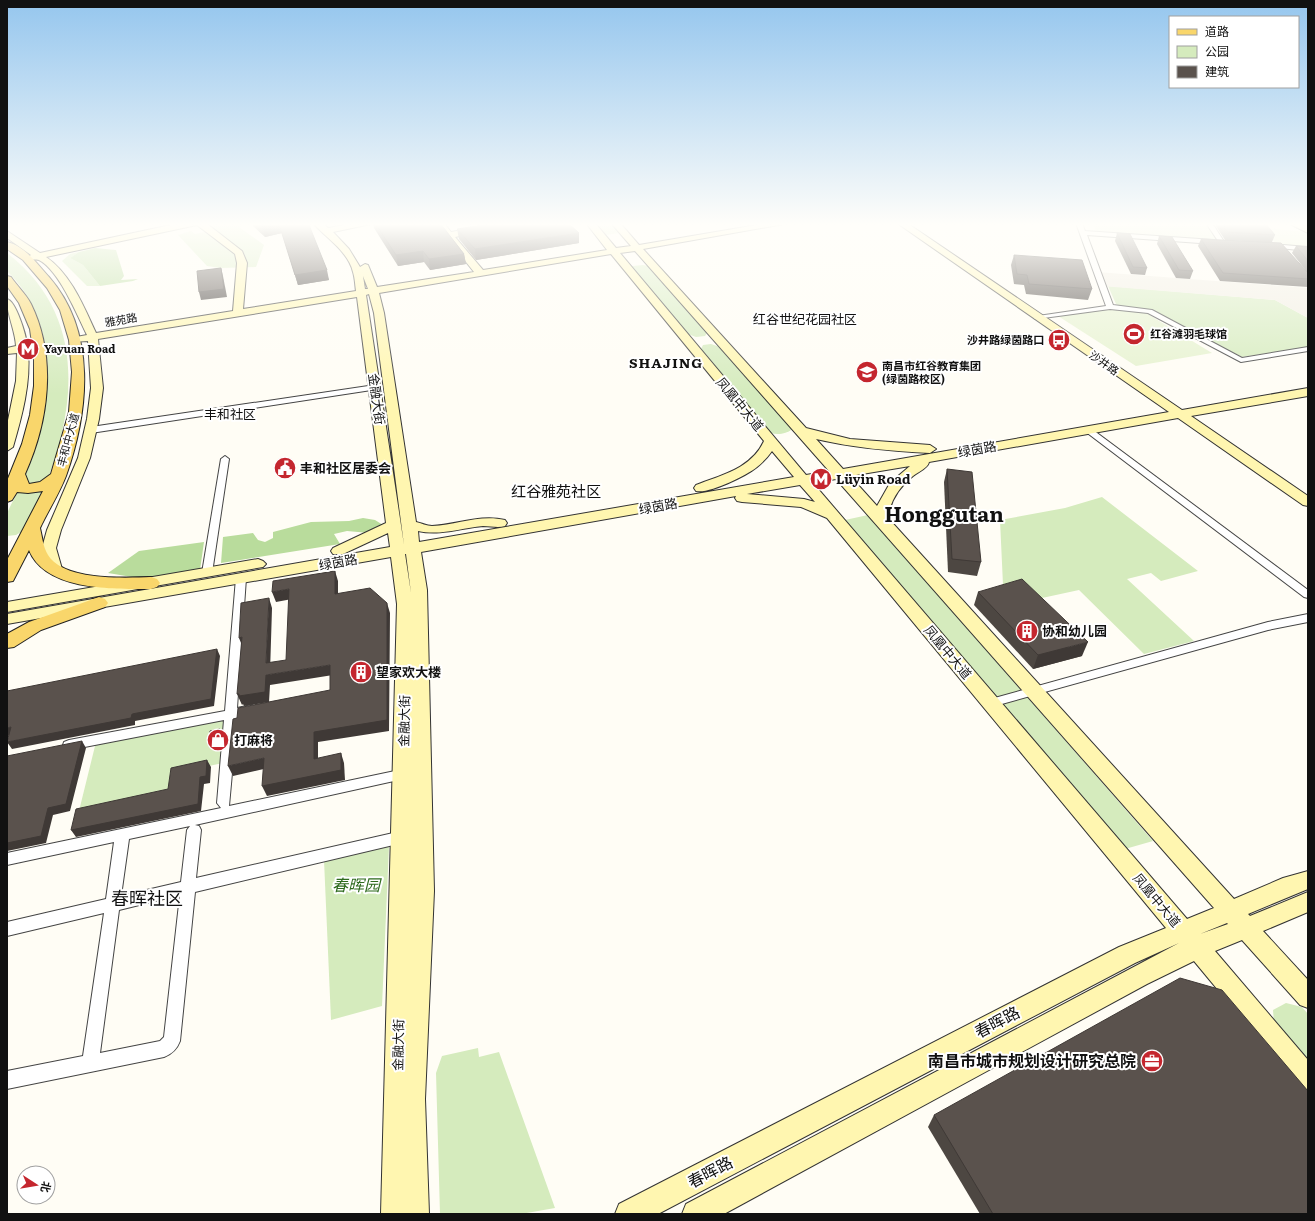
<svg xmlns="http://www.w3.org/2000/svg" width="1315" height="1221" font-family="Literata,'Noto Sans SC',serif">
<style>
.green{fill:#d5ebbd}
.forest{fill:#b9dc9c}
.pitch{fill:#e6f2cf}
.plaza{fill:#f1ede2}
.lines{fill:none;stroke-linecap:round;stroke-linejoin:round}
.street-casing{stroke:#444;stroke-width:2}
.secondary-casing{stroke:#333;stroke-width:2}
.primary-casing{stroke:#222;stroke-width:2}
.highway-casing{stroke:#222;stroke-width:2}
.street{fill:#fff;fill-rule:evenodd}
.secondary{fill:#fff6b0;fill-rule:evenodd}
.primary{fill:#f9d66b;fill-rule:evenodd}
.highway{fill:#f5a25d;fill-rule:evenodd}
.wall{fill:#4d4742}
.shaded-wall{fill:#3f3936}
.building{fill:#5a524d;stroke:#3f3936}
.labels{text-anchor:middle;stroke-width:4;stroke-linejoin:round;paint-order:stroke}
.far-street-label{font-size:11px;fill:#111;stroke:#fff}
.far-poi-label{font-size:11px;font-weight:bold;fill:#111;stroke:#fff;text-anchor:start}
.far-quarter-label{font-size:13px;fill:#111;stroke:#fff}
.street-label{font-size:13px;fill:#111;stroke:#fff}
.poi-label{font-size:13px;font-weight:bold;fill:#111;stroke:#fff;text-anchor:start}
.far-district-label{font-size:14px;font-weight:bold;letter-spacing:1px;fill:#111;stroke:#fff}
.quarter-label{font-size:15px;fill:#111;stroke:#fff}
.near-park-label{font-size:16px;font-style:italic;fill:#2f6b1f;stroke:#fff}
.near-street-label{font-size:16px;fill:#111;stroke:#fff}
.near-poi-label{font-size:16px;font-weight:bold;fill:#111;stroke:#fff;text-anchor:end}
.near-quarter-label{font-size:18px;fill:#111;stroke:#fff}
.town-label{font-size:21px;font-weight:bold;fill:#111;stroke:#fff}
</style>
<rect width="100%" height="100%" fill="#fffdf5"/>
<g class="green">
<polygon points="202,223 252,223 239,227 264,245 256,267 220,268 207,266 178,235 191,231 195,234 205,232 194,225"/>
<polygon points="595,223 610,223 619,233 605,235"/>
<polygon points="95,248 79,252 70,258 83,265 100,286 87,286 62,261 70,254"/>
<path d="M 7,253 C 85,313 78,403 45,486 C 38,501 29,517 21,532 L 16,535 L 7,536 C 7,529 6,521 7,514 C 9,508 13,501 16,495 C 22,483 27,471 32,459 C 55,396 58,321 7,271 Z"/>
<polygon points="643,265 648,266 707,333 705,336 696,337 688,334 632,268 633,266"/>
<polygon points="1108,286 1275,300 1308,318 1308,347 1242,357 1150,310 1122,307 1116,304"/>
<path d="M 711,344 L 720,347 L 792,429 C 787,434 777,435 771,433 L 701,349 L 703,345 Z"/>
<polygon points="1102,497 1198,571 1161,581 1151,573 1127,579 1194,641 1144,654 1079,590 1042,598 1003,585 1000,520 1065,508"/>
<polygon points="868,515 1153,841 1125,849 845,520"/>
<polygon points="228,717 223,763 171,774 168,793 79,811 96,742"/>
<polygon points="389,846 382,1006 331,1020 324,860"/>
<polygon points="1286,1003 1302,1007 1308,1014 1308,1064 1274,1024 1273,1010"/>
<polygon points="478,1048 479,1057 499,1052 555,1208 521,1214 440,1214 436,1073 442,1056"/>
</g>
<g class="forest">
<polygon points="95,248 116,250 124,276 121,280 138,279 133,281 100,286 83,265 70,258 79,252"/>
<polygon points="363,518 375,520 383,525 369,533 347,531 334,534 340,544 221,563 223,537 253,533 258,540 265,542 273,538 273,532 311,522 349,521"/>
<polygon points="204,542 200,570 154,578 138,578 108,573 139,551"/>
</g>
<g class="pitch">
<polygon points="1093,223 1207,223 1218,240 1096,232"/>
<polygon points="1266,228 1308,232 1308,247 1277,245 1268,234 1279,234 1270,233"/>
<polygon points="1106,309 1146,313 1212,353 1136,366 1058,316"/>
</g>
<polygon class="plaza" points="1097,272 1308,288 1308,318 1275,300 1102,286"/>
<g class="lines">
<g class="street-casing">
<g id="street">
<polygon points="1076,223 1082,223 1085,231 1214,240 1217,242 1214,244 1087,235 1113,305 1152,310 1242,358 1308,347 1308,351 1241,362 1148,313 1110,309 1036,319 1034,318 1038,316 1106,306"/>
<polygon points="1206,223 1212,223 1225,243 1224,244 1220,244"/>
<polygon points="1271,244 1308,247 1308,251 1269,247 1269,245"/>
<polygon points="375,385 378,385 378,389 91,433 87,430 91,427"/>
<polygon points="1089,427 1308,590 1308,598 1304,597 1086,432 1085,430"/>
<polygon points="225,456 229,459 212,573 207,576 202,573 221,459"/>
<path d="M 241,575 L 246,578 L 237,708 L 252,705 L 256,707 L 258,710 L 256,713 L 237,718 L 229,806 L 395,771 L 408,776 L 410,780 L 408,784 L 403,785 L 394,781 L 195,825 L 199,826 L 201,830 L 196,878 L 402,831 L 407,833 L 409,837 L 407,841 L 402,843 L 195,892 L 180,1041 C 177,1049 172,1054 164,1057 L 7,1089 L 7,1071 L 83,1056 L 104,913 L 7,936 L 7,922 L 106,899 L 114,842 L 7,865 L 7,853 L 221,808 L 217,803 L 224,720 L 69,750 L 64,748 L 63,745 L 64,742 L 69,740 L 225,711 L 236,578 ZM 190,826 L 187,830 L 181,882 L 121,896 L 129,839 ZM 180,895 L 164,1037 L 160,1041 L 100,1053 L 119,910 Z"/>
<polygon points="1308,614 1308,622 1268,630 991,707 987,706 985,703 987,700 991,699 1268,622"/>
</g>
</g>
<g class="secondary-casing">
<g id="secondary">
<path d="M 180,223 L 206,223 L 242,251 L 247,263 L 243,309 L 356,291 C 355,285 355,278 353,272 C 348,251 326,238 313,223 L 323,223 L 328,228 L 355,223 L 376,223 L 333,232 L 349,249 L 360,267 L 365,264 L 368,265 L 377,287 L 474,272 L 435,223 L 444,223 L 451,232 L 505,223 L 527,223 L 455,237 L 483,270 L 607,250 L 586,223 L 595,223 L 616,248 L 631,246 L 611,223 L 620,223 L 639,245 L 768,223 L 790,223 L 643,249 L 806,428 L 850,439 L 930,445 L 936,449 L 930,453 C 891,451 854,448 816,439 L 843,469 L 1169,412 L 897,223 L 907,223 L 1182,410 L 1308,388 L 1308,396 L 1191,416 L 1308,496 L 1308,506 L 1303,505 L 1178,418 L 929,462 C 928,468 918,472 913,476 C 899,487 890,501 888,518 L 1234,899 L 1283,878 L 1308,871 L 1308,889 L 1248,914 L 1250,916 L 1308,892 L 1308,912 L 1263,931 L 1308,980 L 1308,1008 L 1300,1005 L 1242,940 L 1215,951 L 1308,1060 L 1308,1092 L 1299,1088 L 1194,961 L 1147,984 L 724,1214 L 682,1214 L 686,1204 L 1179,943 L 1135,963 L 658,1214 L 615,1214 L 619,1204 L 1119,947 L 1166,928 L 827,518 L 801,507 L 742,502 L 737,501 L 735,498 L 736,496 L 421,552 L 427,590 L 434,891 L 425,1099 L 429,1214 L 381,1214 L 397,604 L 391,557 L 7,624 L 7,614 L 390,547 L 388,533 L 343,554 L 333,554 L 331,551 L 333,548 L 386,523 L 357,297 L 98,339 L 103,388 L 99,419 L 90,458 L 61,530 L 56,548 L 62,569 L 59,572 L 49,572 L 42,548 L 47,530 L 78,458 L 87,419 L 91,388 L 88,341 L 71,342 L 70,340 L 71,338 L 87,335 C 77,315 59,270 39,260 C 36,259 33,260 30,259 L 28,257 L 31,255 L 7,238 L 7,231 L 40,253 ZM 197,225 L 235,254 L 237,263 L 233,311 L 96,333 C 84,307 71,274 46,257 ZM 635,251 L 829,471 L 806,475 L 620,253 ZM 611,254 L 764,441 C 752,468 722,475 696,485 L 694,488 L 696,491 C 709,494 746,476 757,467 C 763,462 768,457 772,451 L 794,477 L 419,542 L 418,531 C 440,536 461,528 483,526 C 491,526 498,528 505,526 L 507,523 L 505,520 C 480,514 457,525 432,526 C 427,526 421,523 416,522 L 384,313 L 379,293 ZM 363,276 L 368,289 L 365,289 ZM 369,294 L 374,313 L 404,545 L 366,295 ZM 910,466 L 890,483 L 877,506 L 850,476 ZM 836,479 L 1214,908 L 1187,919 L 813,483 ZM 800,485 L 815,502 L 804,499 L 747,494 ZM 405,554 L 406,554 L 411,593 ZM 1227,923 L 1228,924 L 1200,934 Z"/>
<polygon points="1288,223 1300,223 1308,227 1308,233"/>
<path d="M 7,299 C 16,301 26,335 27,344 L 35,345 L 36,347 L 35,349 L 28,351 C 31,383 22,416 13,447 L 7,451 L 7,425 L 16,381 L 17,353 L 7,354 L 7,348 L 16,346 C 15,329 7,316 7,299 Z"/>
<polygon points="258,559 263,561 266,564 263,567 7,612 7,602"/>
</g>
</g>
<g class="primary-casing">
<g id="primary">
<path d="M 7,242 C 25,246 37,264 49,277 C 97,332 89,411 66,476 C 59,494 48,511 40,528 C 42,536 43,547 48,555 C 64,581 124,578 151,577 L 157,579 L 160,583 L 157,587 L 151,589 C 114,589 45,591 29,550 L 13,581 L 7,582 L 7,560 L 43,491 L 28,493 L 17,492 L 12,500 L 7,502 L 7,481 L 22,444 L 30,415 L 34,386 L 34,357 L 30,329 L 19,303 L 7,286 L 7,276 L 11,277 C 17,286 26,294 31,304 C 57,357 49,421 25,474 L 29,484 L 40,482 L 51,474 L 69,412 L 72,372 L 69,340 L 60,310 L 47,288 L 23,260 L 7,249 Z"/>
<polygon points="99,597 105,599 108,603 105,607 41,630 14,647 7,648 7,634 29,622"/>
</g>
</g>
<g class="highway-casing">
<polygon id="highway" points="1299,223 1308,223 1308,228"/>
</g>
<use href="#street" class="street"/>
<use href="#secondary" class="secondary"/>
<use href="#primary" class="primary"/>
<use href="#highway" class="highway"/>
</g>
<g class="wall">
<polygon points="252,223 307,223 329,280 298,285 282,233 265,237 253,226"/>
<polygon points="373,223 440,223 464,254 466,264 430,270 424,262 398,266 374,228"/>
<polygon points="1214,223 1265,223 1275,235 1272,242 1307,272 1292,253 1296,246 1308,247 1308,287 1220,281 1198,246 1201,239 1244,241 1225,240"/>
<polygon points="457,229 579,233 579,243 476,260 459,239"/>
<polygon points="1117,233 1147,268 1145,275 1131,274 1115,241"/>
<polygon points="1159,236 1193,271 1190,279 1176,278 1157,244"/>
<polygon points="1014,255 1092,289 1088,300 1026,294 1024,285 1014,284 1011,265"/>
<polygon points="947,469 981,562 977,576 948,572 944,482"/>
<polygon points="978,592 1082,656 1033,669 974,605"/>
<polygon points="934,1115 1308,1214 980,1214 928,1127"/>
</g>
<g class="shaded-wall">
<polygon points="279,224 282,233 265,237 263,227"/>
<polygon points="579,233 579,243 476,260 475,249"/>
<polygon points="423,251 424,262 398,266 396,255"/>
<polygon points="464,254 466,264 430,270 429,259"/>
<polygon points="221,268 223,276 227,297 201,300 199,292"/>
<polygon points="327,270 329,280 298,285 295,275"/>
<polygon points="335,571 338,581 338,603 335,594"/>
<polygon points="289,589 292,599 276,602 272,592"/>
<polygon points="269,598 272,608 270,673 266,663"/>
<polygon points="387,603 390,613 389,731 318,742 318,769 314,759 314,732"/>
<polygon points="242,637 243,648 239,638"/>
<polygon points="1088,642 1082,656 1033,669 1038,655"/>
<polygon points="217,649 220,656 214,706 135,721 135,725 12,749 7,742 132,714"/>
<polygon points="330,665 333,675 270,685 269,702 244,706 243,704 242,705 237,694 266,675"/>
<polygon points="11,727 16,734 7,736 7,728"/>
<polygon points="220,729 222,733 220,746 211,748 209,745"/>
<polygon points="82,741 86,748 70,811 53,815 46,843 7,851 7,843"/>
<polygon points="341,753 344,763 345,780 267,796 262,786"/>
<polygon points="264,758 268,768 233,776 228,766"/>
<polygon points="207,760 211,767 210,783 204,784 201,811 76,837 71,830 200,777"/>
</g>
<g class="building">
<polygon points="258,223 307,223 309,225 327,270 295,275 279,224 263,227"/>
<polygon points="375,223 440,223 464,254 429,259 423,251 396,255"/>
<polygon points="497,223 568,223 579,233 475,249 457,229"/>
<polygon points="1222,223 1265,223 1275,235 1228,232"/>
<polygon points="1117,233 1130,234 1147,268 1133,267"/>
<polygon points="1159,236 1172,237 1193,271 1179,270"/>
<polygon points="1201,239 1281,243 1308,273 1308,279 1223,273"/>
<polygon points="1296,246 1308,247 1308,261"/>
<polygon points="1014,255 1082,260 1092,289 1029,284 1027,275 1017,274"/>
<polygon points="221,268 224,289 199,292 197,271"/>
<polygon points="947,469 972,472 981,562 952,559"/>
<polygon points="335,571 335,594 370,588 387,603 387,720 314,732 314,759 341,753 341,770 262,786 264,758 228,766 233,719 237,718 238,708 330,690 330,665 266,675 265,692 239,696 239,694 237,694 242,637 239,638 241,603 269,598 266,663 286,660 289,589 272,592 273,581"/>
<polygon points="1022,579 1088,642 1038,655 978,592"/>
<polygon points="217,649 211,699 132,714 131,718 7,742 11,727 7,728 7,691"/>
<polygon points="220,729 219,743 209,745 210,731"/>
<polygon points="82,741 66,804 48,808 41,836 7,843 7,756"/>
<polygon points="207,760 206,776 200,777 198,804 71,830 76,809 168,789 171,768"/>
<polygon points="1180,978 1222,990 1308,1091 1308,1214 993,1214 934,1115"/>
</g>
<linearGradient id="sky" x2="0" y2="1"><stop stop-color="#95c6ee"/><stop offset="0.57" stop-color="#fffefa"/><stop offset="1" stop-color="#fffefa" stop-opacity="0"/></linearGradient>
<rect width="1315" height="394" fill="url(#sky)"/>
<defs>
<g id="stadium-disc" transform="scale(1.15)"><circle r="9.5" fill="#c4262e" stroke="#fff"/><path d="M0-5a6.5 5 0 1 0 0 10a6.5 5 0 1 0 0-10ZM-3.5-1.8h7v3.6h-7Z" fill="#fff"/></g>
<g id="bus-disc" transform="scale(1.15)"><circle r="9.5" fill="#c4262e" stroke="#fff"/><path d="M-5-6H5V4H4V6H2V4H-2V6H-4V4H-5ZM-3.5-4V0h7V-4ZM-3.5 1.2v1.5H-2V1.2ZM2 1.2v1.5H3.5V1.2Z" fill="#fff"/></g>
<g id="metro-disc" transform="scale(1.15)"><circle r="9.5" fill="#c4262e" stroke="#fff"/><path d="M-5.5 5V-5H-3L0 0L3-5H5.5V5H3V-.5L0 4L-3-.5V5Z" fill="#fff"/></g>
<g id="school-disc" transform="scale(1.15)"><circle r="9.5" fill="#c4262e" stroke="#fff"/><path d="M0-5L7-2L0 1L-7-2ZM-4 1L0 2.5L4 1V4Q0 6-4 4Z" fill="#fff"/></g>
<g id="civic-disc" transform="scale(1.15)"><circle r="9.5" fill="#c4262e" stroke="#fff"/><path d="M-.6-6.5H3V-4.5H.6V-3L4-1V1h2V6H-6V1h2V-1L-.6-3ZM-1.2 2.5V6h2.4V2.5Z" fill="#fff"/></g>
<g id="building-disc" transform="scale(1.15)"><circle r="9.5" fill="#c4262e" stroke="#fff"/><path d="M-4-6H4V6H1V3H-1V6H-4ZM-2.5-4.3h1.7v1.8h-1.7ZM.8-4.3h1.7v1.8H.8ZM-2.5-1h1.7V.8h-1.7ZM.8-1h1.7V.8H.8Z" fill="#fff"/></g>
<g id="shop-disc" transform="scale(1.15)"><circle r="9.5" fill="#c4262e" stroke="#fff"/><path d="M-5-2.5h2.3a2.7 3.5 0 0 1 5.4 0H5L5.5 6h-11ZM-1.5-2.5h3a1.5 2.3 0 0 0-3 0Z" fill="#fff"/></g>
<g id="office-disc" transform="scale(1.15)"><circle r="9.5" fill="#c4262e" stroke="#fff"/><path d="M-6-3h4V-5.5h4V-3h4V5H-6ZM-1-4.5V-3h2v-1.5ZM-6 0V1H6V0Z" fill="#fff"/></g>
</defs>
<g fill-rule="evenodd">
<use href="#stadium-disc" x="1134" y="334"/>
<use href="#bus-disc" x="1059" y="340"/>
<use href="#metro-disc" x="28" y="349"/>
<use href="#school-disc" x="867" y="372"/>
<use href="#civic-disc" x="285" y="468"/>
<use href="#metro-disc" x="821" y="479"/>
<use href="#building-disc" x="1027" y="631"/>
<use href="#building-disc" x="361" y="672"/>
<use href="#shop-disc" x="218" y="740"/>
<use href="#office-disc" x="1152" y="1061"/>
</g>
<g class="labels">
<g class="far-street-label">
<text transform="translate(121 320) rotate(-10)" y="4">雅苑路</text>
<text transform="translate(1104 363) rotate(35)" y="4">沙井路</text>
<text transform="translate(68 440) rotate(-75)" y="4">丰和中大道</text>
</g>
<g class="far-poi-label">
<text x="1150" y="338">红谷滩羽毛球馆</text>
<text x="1044" y="344" text-anchor="end">沙井路绿茵路口</text>
<text x="44" y="353">Yayuan Road</text>
<text x="882" y="370">南昌市红谷教育集团<tspan x="882" dy="13">(绿茵路校区)</tspan></text>
</g>
<g class="far-quarter-label">
<text x="805" y="324">红谷世纪花园社区</text>
<text x="230" y="419">丰和社区</text>
</g>
<g class="street-label">
<text transform="translate(377 399) rotate(82)" y="5">金融大街</text>
<text transform="translate(740 404) rotate(50)" y="5">凤凰中大道</text>
<text transform="translate(977 449) rotate(-10)" y="5">绿茵路</text>
<text transform="translate(658 506) rotate(-10)" y="5">绿茵路</text>
<text transform="translate(338 562) rotate(-10)" y="5">绿茵路</text>
<text transform="translate(948 652) rotate(50)" y="5">凤凰中大道</text>
<text transform="translate(404 721) rotate(-89)" y="5">金融大街</text>
<text transform="translate(1157 900) rotate(50)" y="5">凤凰中大道</text>
<text transform="translate(398 1045) rotate(-89)" y="5">金融大街</text>
</g>
<g class="poi-label">
<text x="300" y="473">丰和社区居委会</text>
<text x="836" y="484">Lüyin Road</text>
<text x="1042" y="636">协和幼儿园</text>
<text x="376" y="677">望家欢大楼</text>
<text x="234" y="745">打麻将</text>
</g>
<g class="far-district-label">
<text x="666" y="368">SHAJING</text>
</g>
<g class="quarter-label">
<text x="556" y="497">红谷雅苑社区</text>
</g>
<g class="near-park-label">
<text x="356" y="891">春晖园</text>
</g>
<g class="near-street-label">
<text transform="translate(997 1022) rotate(-28)" y="6">春晖路</text>
<text transform="translate(710 1172) rotate(-28)" y="6">春晖路</text>
</g>
<g class="near-poi-label">
<text x="1136" y="1067">南昌市城市规划设计研究总院</text>
</g>
<g class="near-quarter-label">
<text x="147" y="905">春晖社区</text>
</g>
<g class="town-label">
<text x="944" y="522">Honggutan</text>
</g>
</g>
<rect width="1315" height="1221" fill="none" stroke="#111111" stroke-width="16"/>
<rect x="1169" y="16" width="130" height="72" fill="#ffffff" stroke="#a0a0a0"/>
<rect x="1177" y="29" width="20" height="6" fill="#f9d66b" stroke="#a0a0a0"/>
<text x="1205" y="36" font-size="12" fill="#111111">道路</text>
<rect x="1177" y="46" width="20" height="12" fill="#d5ebbd" stroke="#a0a0a0"/>
<text x="1205" y="56" font-size="12" fill="#111111">公园</text>
<rect x="1177" y="66" width="20" height="12" fill="#5a524d" stroke="#a0a0a0"/>
<text x="1205" y="76" font-size="12" fill="#111111">建筑</text>
<g transform="translate(36 1185) rotate(102)"><circle r="19" fill="#ffffff" stroke="#a0a0a0"/>
<path d="M0-3L7 15L0 10L-7 15Z" fill="#c4262e"/>
<text y="-6" font-size="11" font-weight="bold" text-anchor="middle" fill="#111111">北</text>
</g>
</svg>
